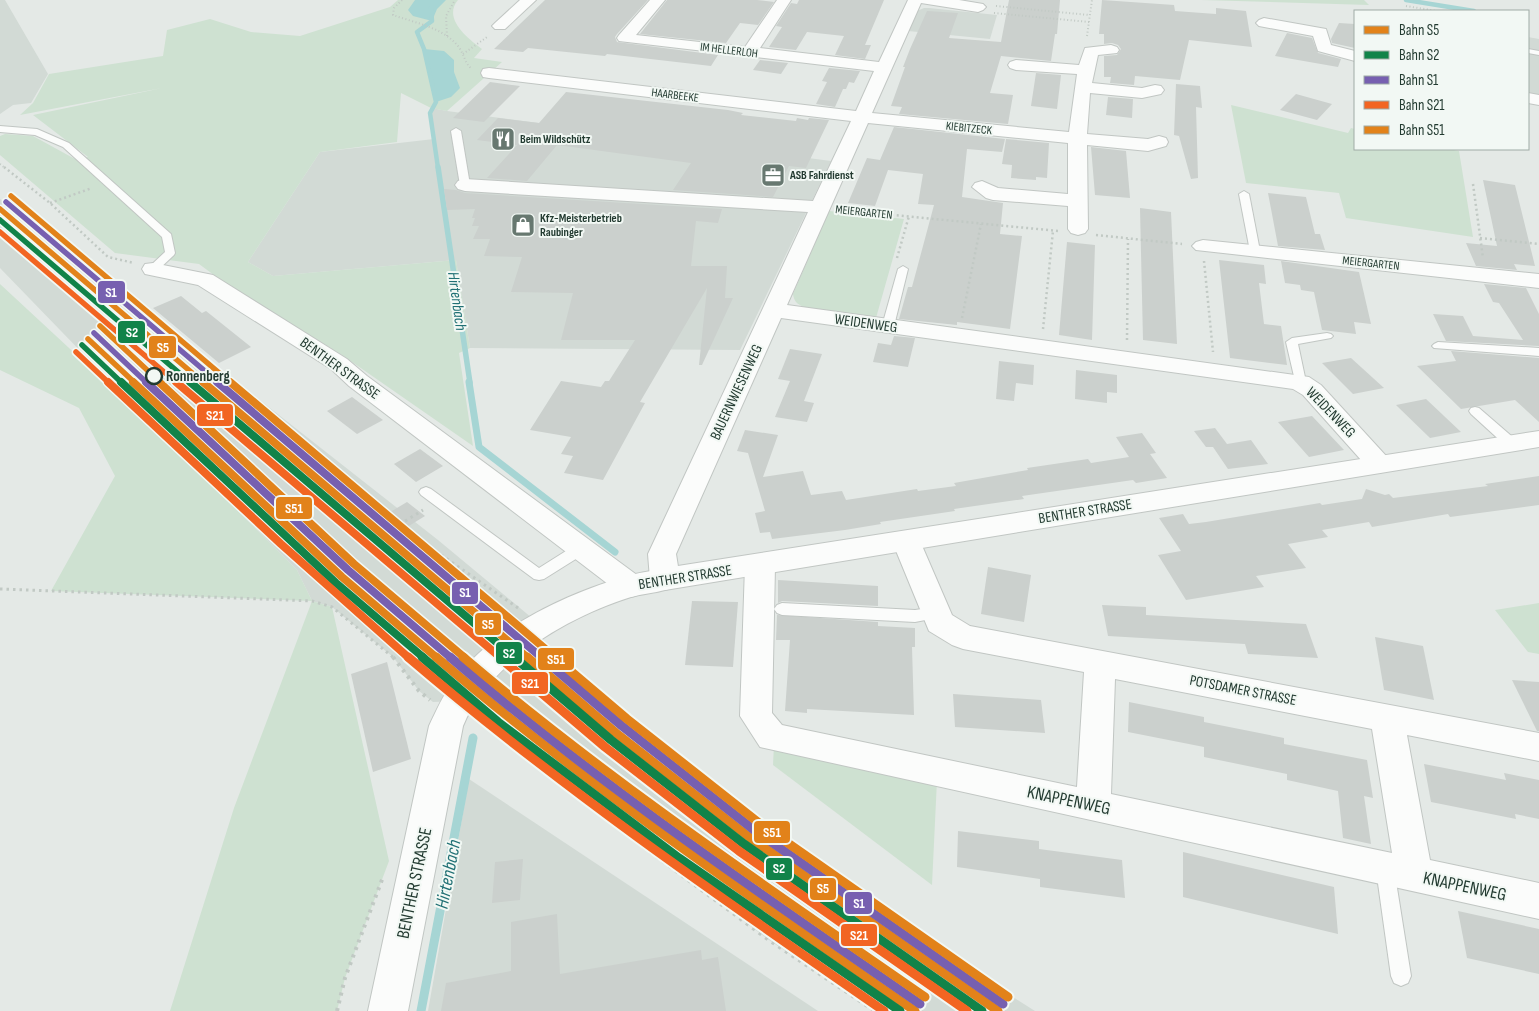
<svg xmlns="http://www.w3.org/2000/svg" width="1539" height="1011" font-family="'Sofia Sans Condensed',sans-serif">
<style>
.built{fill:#d2dad5}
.green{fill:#cee1d1}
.water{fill:#a6d5d4}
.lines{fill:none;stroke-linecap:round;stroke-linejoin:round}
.stream-far3{stroke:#a6d5d4;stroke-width:4.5}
.stream-far2{stroke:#a6d5d4;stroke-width:5.5}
.stream-far1{stroke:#a6d5d4;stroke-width:7}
.stream{stroke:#a6d5d4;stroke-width:9}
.building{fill:#cbd0cd}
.service-casing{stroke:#c1c6c3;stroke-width:2}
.minor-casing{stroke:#c1c6c3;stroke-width:2}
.tertiary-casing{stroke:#c1c6c3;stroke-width:2}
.path-far3{stroke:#c1c9c4;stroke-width:2;stroke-dasharray:1 2.5;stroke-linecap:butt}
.path-far2{stroke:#c1c9c4;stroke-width:2.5;stroke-dasharray:2 3;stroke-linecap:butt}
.path-far1{stroke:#c1c9c4;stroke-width:3;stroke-dasharray:2.5 4;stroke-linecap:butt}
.path{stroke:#c1c9c4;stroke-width:4;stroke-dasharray:3 5;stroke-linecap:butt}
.service{fill:#fbfcfb;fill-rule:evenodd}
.minor{fill:#fbfcfb;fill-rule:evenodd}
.tertiary{fill:#fbfcfb;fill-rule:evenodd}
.rail-1-far2-casing{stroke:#f2f8f4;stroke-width:9}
.rail-1-far1-casing{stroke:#f2f8f4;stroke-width:11}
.rail-1-casing{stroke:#f2f8f4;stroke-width:13}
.rail-2-far2-casing{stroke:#f2f8f4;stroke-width:9}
.rail-2-far1-casing{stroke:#f2f8f4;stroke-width:11}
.rail-2-casing{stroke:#f2f8f4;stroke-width:13}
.rail-3-far2-casing{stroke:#f2f8f4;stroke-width:9}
.rail-3-far1-casing{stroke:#f2f8f4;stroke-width:11}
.rail-3-casing{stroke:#f2f8f4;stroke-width:13}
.rail-4-far2-casing{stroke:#f2f8f4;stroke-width:9}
.rail-4-far1-casing{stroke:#f2f8f4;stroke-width:11}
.rail-4-casing{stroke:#f2f8f4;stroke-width:13}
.rail-5-far2-casing{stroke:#f2f8f4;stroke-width:9}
.rail-5-far1-casing{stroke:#f2f8f4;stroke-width:11}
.rail-5-casing{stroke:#f2f8f4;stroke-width:13}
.rail-1-far2{stroke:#e2821a;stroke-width:5.5}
.rail-1-far1{stroke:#e2821a;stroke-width:8}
.rail-1{stroke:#e2821a;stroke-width:9}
.rail-2-far2{stroke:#118349;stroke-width:5.5}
.rail-2-far1{stroke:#118349;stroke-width:8}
.rail-2{stroke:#118349;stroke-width:9}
.rail-3-far2{stroke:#7760b0;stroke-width:5.5}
.rail-3-far1{stroke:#7760b0;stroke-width:8}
.rail-3{stroke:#7760b0;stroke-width:9}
.rail-4-far2{stroke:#f26522;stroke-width:5.5}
.rail-4-far1{stroke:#f26522;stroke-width:8}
.rail-4{stroke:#f26522;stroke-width:9}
.rail-5-far2{stroke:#e2821a;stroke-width:5.5}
.rail-5-far1{stroke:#e2821a;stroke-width:8}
.rail-5{stroke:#e2821a;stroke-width:9}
.stop-dot{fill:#f2f8f4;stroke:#233b31;stroke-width:2.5}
.labels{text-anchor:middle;stroke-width:4;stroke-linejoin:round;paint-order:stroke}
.far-street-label{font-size:12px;fill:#233b31;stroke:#f2f8f4}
.far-poi-label{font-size:12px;font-weight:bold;fill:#233b31;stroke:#f2f8f4;text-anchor:start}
.street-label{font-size:15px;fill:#233b31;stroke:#f2f8f4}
.stop-label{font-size:15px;font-weight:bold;fill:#233b31;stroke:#f2f8f4;text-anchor:start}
.water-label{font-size:16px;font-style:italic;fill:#207074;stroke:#f2f8f4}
.near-street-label{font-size:18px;fill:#233b31;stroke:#f2f8f4}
.near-water-label{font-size:19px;font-style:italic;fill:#207074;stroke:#f2f8f4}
.line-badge{stroke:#f2f8f4;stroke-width:2}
.badge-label{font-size:14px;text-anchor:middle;font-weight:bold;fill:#fff}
</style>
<rect width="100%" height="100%" fill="#e4e9e6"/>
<g class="built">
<polygon points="0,0 5,0 48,74 31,103 13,105 0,114"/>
<polygon points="924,8 929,8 997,15 990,39 908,31 917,11"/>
<polygon points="1528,37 1539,39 1539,97 1528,95"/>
<polygon points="432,108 447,111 831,161 740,350 470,348 456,260 273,276 248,262 320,152 434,139 430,113"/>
<polygon points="0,199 74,261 139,305 438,540 532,618 559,672 1013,997 1035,1011 875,1011 769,940 644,847 458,701 433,702 419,691 393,657 332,607 312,601 297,570 151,424 0,268"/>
<polygon points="469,779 818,1011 428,1011"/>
</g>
<g class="green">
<path d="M 398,0 L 458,0 C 442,19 469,39 482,49 L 474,58 L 502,62 L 447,111 L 431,108 L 401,93 L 397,142 L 320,152 L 248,262 L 273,276 L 456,260 L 470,348 L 459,353 L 473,446 L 342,355 L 222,281 L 199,264 L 115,253 L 0,155 L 0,136 L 5,134 L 33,136 L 75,159 L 88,157 L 33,115 L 162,88 L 20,115 L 33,103 L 49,74 L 163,56 L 167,30 L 210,19 L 251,32 L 300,36 L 390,7 Z"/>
<polygon points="1201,0 1364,0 1369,5"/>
<polygon points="1231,105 1348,133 1351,128 1355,129 1355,149 1448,149 1459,151 1473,237 1346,218 1339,193 1246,183"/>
<path d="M 829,211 L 904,219 L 876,318 L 808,309 C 799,305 794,303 793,294 Z"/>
<polygon points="0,284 151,424 297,570 312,601 332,607 389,861 345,978 337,1011 170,1011 234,808 312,601 51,591 115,476 79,408 0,370"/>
<polygon points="1539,603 1539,654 1528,652 1495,610"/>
<polygon points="774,744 937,780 932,885 773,765"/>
</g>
<g class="water">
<polygon points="415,0 446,0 437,9 432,21 413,16 408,10"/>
<polygon points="424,49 444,51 454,60 454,72 460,88 451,97 436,102"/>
</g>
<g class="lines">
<g class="stream-far3">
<polyline points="1406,0 1474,11"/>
<polyline points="438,168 430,113 436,102 424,49 417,32 432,21 431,8 439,0"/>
</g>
<polyline class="stream-far2" points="438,167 470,383"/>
<polyline class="stream-far1" points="469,382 479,447 615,552"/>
<polyline class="stream" points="421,1011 473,738"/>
</g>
<g class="building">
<polygon points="545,0 648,0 617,34 615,37 617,42 718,55 711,66 607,54 605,56 528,48 523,52 494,49"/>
<polygon points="667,0 757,0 774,2 758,25 740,23 726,43 640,34"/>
<polygon points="799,0 884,0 865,45 871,45 865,59 835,55 844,36 807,32 796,50 769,47 782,27 776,26 791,3 797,4"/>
<polygon points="1009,0 1060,0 1057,34 1055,34 1051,61 1001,56 990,93 1013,95 1008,124 899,114 902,107 891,106 905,67 903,67 910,49 927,11 958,13 949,38 1001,42"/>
<polygon points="1102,0 1174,5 1175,11 1216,14 1216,8 1246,11 1252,47 1189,40 1180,80 1135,76 1134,85 1110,83 1111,77 1104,77 1104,56 1117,55 1121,49 1118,45 1112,43 1104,44 1104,34 1099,34"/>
<polygon points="1339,23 1355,24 1355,48 1332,43 1331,39"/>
<polygon points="1287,33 1312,38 1318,53 1341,59 1338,67 1275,56"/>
<polygon points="760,60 788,63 781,74 753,70"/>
<polygon points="829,68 860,71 854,83 849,82 846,89 843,89 835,107 816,104 827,82 822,81"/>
<polygon points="1036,73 1061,75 1057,109 1031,106"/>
<polygon points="490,82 520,86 484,122 453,118"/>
<polygon points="1176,84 1200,86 1202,108 1196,107 1198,178 1191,179 1179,136 1174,135"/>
<polygon points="566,92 728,110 743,113 741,115 796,121 797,118 808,120 809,118 829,120 806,168 789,166 773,197 673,190 691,163 557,145 527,181 487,178 517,145 477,140 498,118 539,123"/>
<polygon points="1296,94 1332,104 1317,120 1280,110"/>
<polygon points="1108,97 1133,99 1132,118 1106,115"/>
<polygon points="894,127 1005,139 1002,152 967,149 962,197 1003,203 1000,234 1022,236 1010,329 957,322 957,325 899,319 908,287 912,287 934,205 918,204 923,174 888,170 875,206 848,203 867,158 880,160"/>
<polygon points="1006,139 1049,143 1047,178 1036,177 1036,180 1011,178 1012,165 1002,164"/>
<polygon points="1091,147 1126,151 1130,198 1095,195"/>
<polygon points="1483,180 1515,185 1535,266 1514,264 1517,270 1476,266 1466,243 1497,246"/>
<polygon points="444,189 456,190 465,193 722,209 718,223 696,221 691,266 727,266 725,298 733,298 702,365 699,365 707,288 640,402 645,403 603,480 564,473 573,456 561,454 571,437 530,430 561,381 601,387 605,381 609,381 635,340 561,340 573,293 511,292 522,257 484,256 490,239 473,239 479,226 472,226 475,218 472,218 475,209 447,210"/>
<polygon points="1268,193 1306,197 1315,234 1320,234 1325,250 1278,246"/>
<polygon points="1140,208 1171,212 1177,344 1143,340"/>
<polygon points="1067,242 1095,245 1092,340 1059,335"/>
<polygon points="1219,260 1264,265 1266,284 1259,283 1264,324 1281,326 1287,365 1230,358"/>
<polygon points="1281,261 1359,272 1371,324 1354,322 1356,334 1322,330 1314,292 1301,290 1300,285 1285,283"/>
<polygon points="1484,284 1526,288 1539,314 1539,346 1446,341 1433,314 1463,316 1473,336 1523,340 1499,303 1493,302"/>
<polygon points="181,296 202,313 206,311 251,347 219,363 153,308"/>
<polygon points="894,336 915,338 908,367 873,362 878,343 891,345"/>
<polygon points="790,349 822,354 804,401 814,403 807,422 775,417 790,381 778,379"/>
<polygon points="1451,351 1539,358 1539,422 1515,400 1461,409 1417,366 1456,361"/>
<polygon points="1351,358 1384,388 1353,394 1322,363"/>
<polygon points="999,361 1034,365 1033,385 1016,383 1014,401 996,399"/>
<polygon points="1076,370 1117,375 1117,393 1107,392 1107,403 1075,399"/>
<polygon points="352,397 383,420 357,434 327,411"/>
<polygon points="1426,399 1461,432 1430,438 1396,405"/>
<polygon points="1312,416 1344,450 1309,457 1278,422"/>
<polygon points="1215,428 1227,444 1251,440 1268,464 1228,469 1213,447 1206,447 1194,431"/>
<polygon points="745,430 778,435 763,477 803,471 811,495 842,491 846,500 917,489 918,491 956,486 954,483 1028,470 1027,468 1088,459 1091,463 1129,457 1116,437 1142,433 1156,453 1150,454 1167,478 1136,483 1133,480 1022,496 1024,499 954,509 955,511 880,522 881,524 845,530 772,539 770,532 760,533 755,513 765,511 748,453 737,451"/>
<polygon points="420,449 443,466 416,482 394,464"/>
<polygon points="1539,476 1539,505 1450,517 1448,514 1372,527 1369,522 1322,530 1328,537 1288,544 1306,568 1256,576 1264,587 1186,600 1158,555 1181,551 1159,518 1183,514 1189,524 1206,522 1320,503 1322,505 1362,499 1366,489 1385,495 1389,494 1393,498 1488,486 1485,484"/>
<polygon points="407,502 425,516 399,532 382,517"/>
<polygon points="988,567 1031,575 1024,622 981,614"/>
<polygon points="778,580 878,586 878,606 782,601 778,603"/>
<polygon points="692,601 738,602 733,667 685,665"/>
<polygon points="1102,605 1146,607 1146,615 1306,624 1318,658 1248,654 1245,644 1108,636"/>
<polygon points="777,615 878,622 878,626 915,628 915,647 912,647 914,715 807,709 807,713 785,711 790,640 776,640"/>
<polygon points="1375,637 1423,646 1434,700 1384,690"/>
<polygon points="387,662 411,759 373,772 351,674"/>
<polygon points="1512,680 1539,682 1539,731 1537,731"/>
<polygon points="953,694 1041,700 1045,733 955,727"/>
<polygon points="1129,702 1204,717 1204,722 1284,738 1284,744 1367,760 1373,798 1364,796 1371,844 1343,838 1338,791 1287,780 1287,774 1204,757 1204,747 1128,732"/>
<polygon points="1424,764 1506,780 1504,773 1539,780 1539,819 1515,814 1516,819 1431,802"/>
<polygon points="958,831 1039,841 1039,849 1122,860 1125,898 1040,887 1040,879 957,867"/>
<polygon points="1183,852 1334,887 1338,934 1183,897"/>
<polygon points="523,859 520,900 492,903 495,862"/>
<polygon points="1458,911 1539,929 1539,974 1467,958"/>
<polygon points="557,914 560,974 701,950 702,960 718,957 726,1011 441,1011 446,983 511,971 511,922"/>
</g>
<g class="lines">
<g class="service-casing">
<g id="service">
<polygon points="1528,49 1539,51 1539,55 1528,53"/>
<polygon points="0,126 37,129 69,143 171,234 175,253 174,255 157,271 149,271 148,269 149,267 165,252 162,237 63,147 35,135 0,132"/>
<polygon points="456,128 461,131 470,185 465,188 460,185 451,131"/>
<polygon points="1244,191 1249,194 1260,251 1255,254 1250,251 1239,194"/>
<polygon points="903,266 908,269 894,326 888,329 884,328 882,326 898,269"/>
<polygon points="1327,333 1331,334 1333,336 1331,338 1298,344 1306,382 1304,385 1296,385 1286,342 1292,338"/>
<polygon points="1438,342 1539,348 1539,356 1434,348 1432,346 1434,344"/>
<polygon points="1475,407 1479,408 1516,440 1517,443 1516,446 1506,446 1471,414 1469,411 1471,408"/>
<polygon points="426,487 431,489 539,568 577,544 582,543 587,544 589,548 587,552 544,579 539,580 534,579 421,495 419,492 421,489"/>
<polygon points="782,603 915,610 936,607 941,609 944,613 941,617 915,622 782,615 777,613 774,609 777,605"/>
<polygon points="1385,861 1391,863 1394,869 1411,976 1408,983 1401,986 1394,983 1391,976 1376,869 1379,863"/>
</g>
</g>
<g class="minor-casing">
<g id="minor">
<polygon points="520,0 536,0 505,29 495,29 492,26 495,23"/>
<polygon points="650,0 665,0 636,35 745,47 777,0 791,0 760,48 879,62 908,0 959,0 983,4 986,7 983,10 978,12 921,3 872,113 1069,132 1077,74 1016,70 1010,68 1008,65 1010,62 1016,60 1079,65 1085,48 1111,45 1117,47 1119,50 1117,53 1098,55 1092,83 1142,88 1155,85 1161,86 1164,90 1161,94 1142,98 1090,93 1087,134 1148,139 1159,136 1166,138 1168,142 1166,146 1148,151 1087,145 1088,229 1085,233 1078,235 1071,233 1068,229 1068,206 993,200 986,198 972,187 975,183 982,181 998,188 1068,194 1068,143 868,123 787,305 1309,377 1321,385 1388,458 1392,464 1388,470 1379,473 1370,470 1303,395 1293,389 781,318 676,554 680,579 675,587 665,590 655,587 650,579 648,554 808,212 465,191 458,189 455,185 458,181 465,179 813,201 851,121 489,78 483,77 481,73 483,69 489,68 856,111 874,71 619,41 617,38 619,35"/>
<polygon points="1264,18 1326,29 1331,45 1355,51 1355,61 1318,51 1313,36 1259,26 1256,23 1259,20"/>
<polygon points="1528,93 1539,95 1539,105 1528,103"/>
<polygon points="1203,240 1539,274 1539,288 1196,250 1192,246 1196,242"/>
<polygon points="153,263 213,275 347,359 367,376 641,578 646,586 641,594 631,597 621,594 349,386 331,369 198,285 145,274 142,269 145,264"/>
<path d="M 906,531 L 916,534 L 920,541 L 952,615 L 970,626 L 1539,733 L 1539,761 L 1407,735 L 1430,860 L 1539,883 L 1539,919 L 760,747 L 740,716 L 745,566 L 750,558 L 760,555 L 770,558 L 775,566 L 772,713 L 782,725 L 1077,787 L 1084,672 L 963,649 L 952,645 L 929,631 L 892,541 L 896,534 ZM 1115,679 L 1372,729 L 1392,853 L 1111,794 Z"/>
</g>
</g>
<g class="tertiary-casing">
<path id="tertiary" d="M 1539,431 L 1539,447 L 665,590 C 654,593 642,594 631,597 C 568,617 489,662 463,726 L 408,1011 L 368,1011 L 429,726 C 436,711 443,695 453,682 C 493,627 567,593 631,575 C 642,572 654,571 665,568 Z"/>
</g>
<g class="path-far3">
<path d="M 402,0 L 394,8 L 393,15 C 415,23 442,27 458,46 C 464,53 464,63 472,69"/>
<polyline points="996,6 1089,15"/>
<polyline points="1406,6 1437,11"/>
<polyline points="994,13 1089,22"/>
<polyline points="447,36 446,16 455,0"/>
<polyline points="1087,36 1092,0"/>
<polyline points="463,54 487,37"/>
<polyline points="0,164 5,168"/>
</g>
<g class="path-far2">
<polyline points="4,167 50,203 108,257 134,263"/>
<polyline points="1473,184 1483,258"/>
<polyline points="50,203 92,188"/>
<polyline points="842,210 1058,231"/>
<polyline points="1096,235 1182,244"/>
<polyline points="1480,238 1539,244"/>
<polyline points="897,258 909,216"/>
<polyline points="1204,261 1213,352"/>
<polyline points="962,318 981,224"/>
<polyline points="1043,329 1053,231"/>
<polyline points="1127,340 1128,239"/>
</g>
<g class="path-far1">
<polyline points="394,528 423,510"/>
<polyline points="407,539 418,539 521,610"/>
<polyline points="322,568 412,658"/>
<polyline points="0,589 312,601 332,607 394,658"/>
</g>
<g class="path">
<polyline points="393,657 419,691 430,700"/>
<polyline points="411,657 438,684"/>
<polyline points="480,718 644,847 769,940 875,1011"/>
<polyline points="337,1011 345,978 383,877"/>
</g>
<use href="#service" class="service"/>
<use href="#minor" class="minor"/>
<use href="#tertiary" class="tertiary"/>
<g class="rail-1-far2-casing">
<g id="rail-1-far2">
<polyline points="0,209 204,383"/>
<polyline points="88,339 135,383"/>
</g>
</g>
<g class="rail-1-far1-casing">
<g id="rail-1-far1">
<polyline points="133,382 342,577 437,658"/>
<polyline points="203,382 528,658"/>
</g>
</g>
<g class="rail-1-casing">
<g id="rail-1">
<path d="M 436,657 C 587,786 752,898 915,1011"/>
<polyline points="527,657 616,733 749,837 998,1011"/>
</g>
</g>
<g class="rail-2-far2-casing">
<g id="rail-2-far2">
<polyline points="0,220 191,383"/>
<polyline points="82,345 122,383"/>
</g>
</g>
<g class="rail-2-far1-casing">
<g id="rail-2-far1">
<polyline points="121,382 336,583 424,658"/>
<polyline points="190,382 515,658"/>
</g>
</g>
<g class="rail-2-casing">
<g id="rail-2">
<polyline points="422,657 498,722 679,858 900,1011"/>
<polyline points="514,657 611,740 744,844 982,1011"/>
</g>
</g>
<g class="rail-3-far2-casing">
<g id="rail-3-far2">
<polyline points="6,202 219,383"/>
<polyline points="94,333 147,383"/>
</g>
</g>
<g class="rail-3-far1-casing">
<g id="rail-3-far1">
<polyline points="146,382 348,570 451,658"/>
<polyline points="217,382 542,658"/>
</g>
</g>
<g class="rail-3-casing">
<g id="rail-3">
<path d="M 450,657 C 598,784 760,893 920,1004"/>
<polyline points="541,657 622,726 754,830 1003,1004"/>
</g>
</g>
<g class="rail-4-far2-casing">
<g id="rail-4-far2">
<polyline points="0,232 177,383"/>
<polyline points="76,352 109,383"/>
</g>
</g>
<g class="rail-4-far1-casing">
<g id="rail-4-far1">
<polyline points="108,382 281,544 409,658"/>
<polyline points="176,382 501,658"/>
</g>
</g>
<g class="rail-4-casing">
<g id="rail-4">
<path d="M 408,657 C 559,786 721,898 884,1011"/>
<polyline points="499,657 605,747 739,851 967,1011"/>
</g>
</g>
<g class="rail-5-far2-casing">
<g id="rail-5-far2">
<polyline points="11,196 231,383"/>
<polyline points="100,326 161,383"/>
</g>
</g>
<g class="rail-5-far1-casing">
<g id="rail-5-far1">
<polyline points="159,382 354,564 465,658"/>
<polyline points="230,382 556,658"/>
</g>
</g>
<g class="rail-5-casing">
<g id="rail-5">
<path d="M 463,657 C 609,781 768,888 925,997"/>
<polyline points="554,657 627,719 759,823 1008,997"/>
</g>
</g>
<use href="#rail-1-far2" class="rail-1-far2"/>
<use href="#rail-1-far1" class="rail-1-far1"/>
<use href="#rail-1" class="rail-1"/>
<use href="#rail-2-far2" class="rail-2-far2"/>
<use href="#rail-2-far1" class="rail-2-far1"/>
<use href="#rail-2" class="rail-2"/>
<use href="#rail-3-far2" class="rail-3-far2"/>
<use href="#rail-3-far1" class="rail-3-far1"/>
<use href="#rail-3" class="rail-3"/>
<use href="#rail-4-far2" class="rail-4-far2"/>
<use href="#rail-4-far1" class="rail-4-far1"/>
<use href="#rail-4" class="rail-4"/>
<use href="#rail-5-far2" class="rail-5-far2"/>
<use href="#rail-5-far1" class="rail-5-far1"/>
<use href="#rail-5" class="rail-5"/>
</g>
<defs>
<g id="restaurant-square" transform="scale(1.25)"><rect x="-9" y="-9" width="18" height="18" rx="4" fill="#677870" stroke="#f2f8f4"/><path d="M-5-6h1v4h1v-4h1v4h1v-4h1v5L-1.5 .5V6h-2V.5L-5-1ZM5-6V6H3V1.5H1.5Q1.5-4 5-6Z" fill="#fff"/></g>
<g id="office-square" transform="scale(1.25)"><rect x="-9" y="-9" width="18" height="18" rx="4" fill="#677870" stroke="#f2f8f4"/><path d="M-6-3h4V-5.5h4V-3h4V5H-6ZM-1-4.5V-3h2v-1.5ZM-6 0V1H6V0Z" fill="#fff"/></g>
<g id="shop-square" transform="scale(1.25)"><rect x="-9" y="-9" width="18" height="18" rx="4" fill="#677870" stroke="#f2f8f4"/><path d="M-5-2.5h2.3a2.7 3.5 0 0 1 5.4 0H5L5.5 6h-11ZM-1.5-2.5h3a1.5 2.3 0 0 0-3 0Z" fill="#fff"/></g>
</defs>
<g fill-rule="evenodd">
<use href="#restaurant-square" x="503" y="139"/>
<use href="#office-square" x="773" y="175"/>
<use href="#shop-square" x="523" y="225"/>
</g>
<circle class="stop-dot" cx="154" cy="376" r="8"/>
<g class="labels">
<g class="far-street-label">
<text transform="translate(729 50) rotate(7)" y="4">IM HELLERLOH</text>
<text transform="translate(675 95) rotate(7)" y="4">HAARBEEKE</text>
<text transform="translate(969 128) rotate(6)" y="4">KIEBITZECK</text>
<text transform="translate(864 212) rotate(6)" y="4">MEIERGARTEN</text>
<text transform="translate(1371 263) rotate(6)" y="4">MEIERGARTEN</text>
</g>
<g class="far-poi-label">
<text x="520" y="143">Beim Wildschütz</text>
<text x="790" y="179">ASB Fahrdienst</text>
<text x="540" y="222">Kfz-Meisterbetrieb<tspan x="540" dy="14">Raubinger</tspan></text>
</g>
<g class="street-label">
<text transform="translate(866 323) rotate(8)" y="5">WEIDENWEG</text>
<text transform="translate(340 368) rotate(36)" y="5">BENTHER STRASSE</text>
<text transform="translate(736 392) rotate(-65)" y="5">BAUERNWIESENWEG</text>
<text transform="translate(1331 412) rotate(46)" y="5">WEIDENWEG</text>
<text transform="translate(1085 511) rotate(-9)" y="5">BENTHER STRASSE</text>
<text transform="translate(685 577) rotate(-9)" y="5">BENTHER STRASSE</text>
<text transform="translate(1243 690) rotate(11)" y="5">POTSDAMER STRASSE</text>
</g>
<g class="stop-label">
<text x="166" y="381">Ronnenberg</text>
</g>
<g class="water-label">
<text transform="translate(458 301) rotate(82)" y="6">Hirtenbach</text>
</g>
<g class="near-street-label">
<text transform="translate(1069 800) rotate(12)" y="6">KNAPPENWEG</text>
<text transform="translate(414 883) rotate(-78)" y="6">BENTHER STRASSE</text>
<text transform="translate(1465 886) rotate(12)" y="6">KNAPPENWEG</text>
</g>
<g class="near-water-label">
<text transform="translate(447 874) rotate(-79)" y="7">Hirtenbach</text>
</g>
</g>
<g class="line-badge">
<rect x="97" y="280" width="29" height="24" rx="5" fill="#7760b0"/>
<rect x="117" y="320" width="29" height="24" rx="5" fill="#118349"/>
<rect x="148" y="335" width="29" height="24" rx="5" fill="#e2821a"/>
<rect x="196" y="403" width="38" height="24" rx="5" fill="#f26522"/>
<rect x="275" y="496" width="38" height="24" rx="5" fill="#e2821a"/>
<rect x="451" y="581" width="28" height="24" rx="5" fill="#7760b0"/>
<rect x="474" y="612" width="28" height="24" rx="5" fill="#e2821a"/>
<rect x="495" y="641" width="28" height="24" rx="5" fill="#118349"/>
<rect x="537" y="647" width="38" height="24" rx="5" fill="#e2821a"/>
<rect x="511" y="671" width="38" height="24" rx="5" fill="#f26522"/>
<rect x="753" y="820" width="38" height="24" rx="5" fill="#e2821a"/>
<rect x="765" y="857" width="28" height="24" rx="5" fill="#118349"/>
<rect x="809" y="877" width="28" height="24" rx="5" fill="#e2821a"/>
<rect x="844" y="891" width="29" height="24" rx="5" fill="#7760b0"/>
<rect x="840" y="923" width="38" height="24" rx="5" fill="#f26522"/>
</g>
<g class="badge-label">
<text x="111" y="297">S1</text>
<text x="132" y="337">S2</text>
<text x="163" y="352">S5</text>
<text x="215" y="420">S21</text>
<text x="294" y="513">S51</text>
<text x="465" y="597">S1</text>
<text x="488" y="629">S5</text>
<text x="509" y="658">S2</text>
<text x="556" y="664">S51</text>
<text x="530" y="688">S21</text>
<text x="772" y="837">S51</text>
<text x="779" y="873">S2</text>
<text x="823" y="893">S5</text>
<text x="859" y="908">S1</text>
<text x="859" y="940">S21</text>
</g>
<rect x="1354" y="10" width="175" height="140" fill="#f2f8f4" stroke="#9faca6"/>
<rect x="1364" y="26" width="25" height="8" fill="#e2821a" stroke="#9faca6"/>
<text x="1399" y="35" font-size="15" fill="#233b31">Bahn S5</text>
<rect x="1364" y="51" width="25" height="8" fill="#118349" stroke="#9faca6"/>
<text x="1399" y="60" font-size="15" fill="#233b31">Bahn S2</text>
<rect x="1364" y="76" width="25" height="8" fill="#7760b0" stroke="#9faca6"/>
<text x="1399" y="85" font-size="15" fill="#233b31">Bahn S1</text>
<rect x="1364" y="101" width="25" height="8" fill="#f26522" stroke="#9faca6"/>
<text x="1399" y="110" font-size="15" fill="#233b31">Bahn S21</text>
<rect x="1364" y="126" width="25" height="8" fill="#e2821a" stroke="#9faca6"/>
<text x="1399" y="135" font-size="15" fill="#233b31">Bahn S51</text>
</svg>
